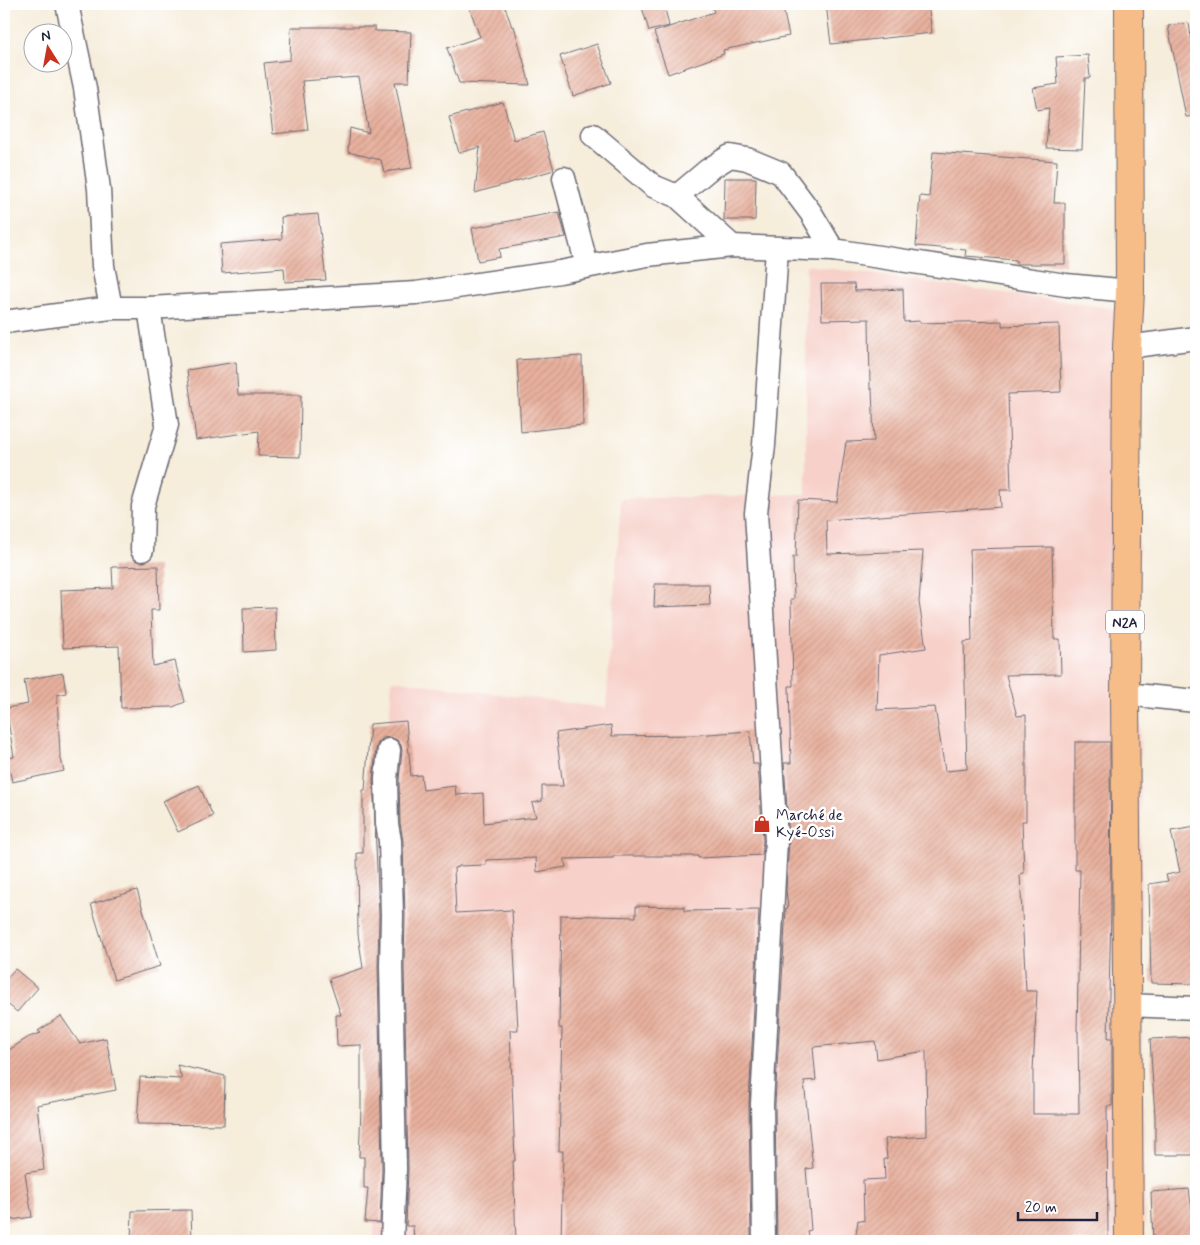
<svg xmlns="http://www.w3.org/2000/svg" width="1200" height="1245" font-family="Mynerve,sans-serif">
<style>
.built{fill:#f7d0c9}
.building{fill:url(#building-hatch)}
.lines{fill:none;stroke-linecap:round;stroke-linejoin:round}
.street-casing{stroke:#6c6973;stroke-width:25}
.highway-casing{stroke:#6c6973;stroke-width:30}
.street{stroke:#fff;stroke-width:22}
.highway{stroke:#f7bd88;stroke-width:28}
.labels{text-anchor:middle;stroke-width:5;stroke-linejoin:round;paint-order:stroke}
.shield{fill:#fff;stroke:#646476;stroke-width:1}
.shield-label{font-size:14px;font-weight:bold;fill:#22223b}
.poi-label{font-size:15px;fill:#22223b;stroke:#fff;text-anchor:start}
</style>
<defs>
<pattern id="building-hatch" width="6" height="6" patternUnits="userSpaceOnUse" patternTransform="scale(1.25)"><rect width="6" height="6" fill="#e8b19e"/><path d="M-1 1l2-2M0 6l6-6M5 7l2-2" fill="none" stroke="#c79889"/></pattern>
</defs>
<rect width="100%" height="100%" fill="#fff"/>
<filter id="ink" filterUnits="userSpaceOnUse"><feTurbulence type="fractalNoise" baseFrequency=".02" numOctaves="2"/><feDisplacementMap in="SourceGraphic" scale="10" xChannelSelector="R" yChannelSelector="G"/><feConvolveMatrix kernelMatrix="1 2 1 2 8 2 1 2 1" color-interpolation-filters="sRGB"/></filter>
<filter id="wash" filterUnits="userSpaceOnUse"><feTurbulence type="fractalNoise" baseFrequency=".0096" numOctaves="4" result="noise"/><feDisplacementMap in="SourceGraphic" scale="20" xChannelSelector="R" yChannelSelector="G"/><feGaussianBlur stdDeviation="1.12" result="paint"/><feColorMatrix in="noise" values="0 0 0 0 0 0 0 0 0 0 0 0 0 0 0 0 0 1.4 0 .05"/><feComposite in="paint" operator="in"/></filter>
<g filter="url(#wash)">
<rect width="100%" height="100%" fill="#f6eddb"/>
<polygon class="built" points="806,265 1138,312 1142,1005 1145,1241 374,1241 376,940 392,680 606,708 621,499 806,494"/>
<g id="blocks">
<g class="building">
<polygon points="468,4 504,4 512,27 514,26 530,85 459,83 447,48 480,37"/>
<polygon points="641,4 664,4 669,26 649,31"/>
<polygon points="711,4 782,4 789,36 723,50 724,54 668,74 654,32 714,12"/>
<polygon points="826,4 928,4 932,33 831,44"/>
<polygon points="1189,23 1193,52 1196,51 1196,116 1186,117 1168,26"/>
<polygon points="291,27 375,27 375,31 411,32 409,82 395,82 412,168 384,172 381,160 348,152 350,128 369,133 359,77 302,81 308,130 273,134 264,63 290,60"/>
<polygon points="597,44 611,83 573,96 560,56"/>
<polygon points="1088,55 1090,78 1085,78 1082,149 1046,148 1049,108 1037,110 1033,88 1058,84 1056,57"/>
<polygon points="503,102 514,140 543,132 554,170 475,193 480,147 459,153 449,117"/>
<polygon points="933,152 1057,161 1054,203 1065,203 1065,264 1016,264 1016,260 965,256 966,250 916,246 920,196 929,197"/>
<polygon points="725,178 756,178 755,220 724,220"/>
<polygon points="559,212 566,237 499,249 500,257 478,261 472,228"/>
<polygon points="318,214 326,280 285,282 284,268 222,273 220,244 282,239 281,217"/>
<polygon points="821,284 854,284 855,291 903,289 904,322 920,321 920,323 1002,321 1002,326 1059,324 1061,392 1008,394 1011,490 1000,490 1001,507 826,520 827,554 923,551 919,602 926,648 879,655 877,710 935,707 945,771 967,769 964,642 972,641 970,549 1052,547 1054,639 1060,639 1061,674 1006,675 1017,716 1026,715 1026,821 1022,821 1024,873 1020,874 1026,991 1037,991 1033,1071 1033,1114 1079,1114 1078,1031 1077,1031 1080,870 1075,870 1075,742 1110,742 1111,911 1108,1038 1112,1038 1112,1106 1107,1106 1108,1241 855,1241 858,1220 864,1221 863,1180 885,1179 884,1159 887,1159 885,1139 927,1136 926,1051 877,1059 875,1041 813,1047 816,1080 804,1081 813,1168 806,1169 811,1230 807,1231 809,1241 777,1241 775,1104 786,908 788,908 786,890 789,839 784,763 791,763 789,686 793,686 791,599 794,599 793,557 796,557 798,500 837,502 846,442 874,441 872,389 870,389 869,319 822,320"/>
<polygon points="582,356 583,425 521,432 517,360"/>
<polygon points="236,362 238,395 301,395 300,457 258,456 259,431 196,440 187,370"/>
<polygon points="158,566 159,610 151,610 153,666 175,661 185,702 173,707 121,708 119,646 63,648 61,590 113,588 112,567"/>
<polygon points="655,584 709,584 710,605 654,607"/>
<polygon points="275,607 276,650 244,652 243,608"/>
<polygon points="63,673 66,693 57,695 60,755 64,771 12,782 7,758 14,757 6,708 28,704 24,680"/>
<polygon points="406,721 411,776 421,775 423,790 455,786 456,795 483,793 484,823 536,817 532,803 542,801 542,786 563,786 556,733 611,725 612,736 695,735 750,731 753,764 758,764 763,840 762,855 698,858 698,856 613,856 613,858 564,859 566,867 537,872 536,858 486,860 486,865 459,866 459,867 454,868 456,913 512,910 518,1030 510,1030 515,1161 513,1161 516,1241 414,1241 413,1226 406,1226 408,1169 404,966 405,915 403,841 400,823 399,780 402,751 401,745 397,740 390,737 383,738 378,743 376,749 373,779 379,915 378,966 382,1169 380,1223 365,1222 368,1188 364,1188 364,1157 359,1157 361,1108 361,1045 337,1046 336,1015 341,1015 329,979 363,968 358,934 357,853 363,853 363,790 365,790 370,724"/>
<polygon points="199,785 213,816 178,832 163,801"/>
<polygon points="1196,827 1196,925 1194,984 1151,983 1149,884 1168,881 1166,875 1180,872 1171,831"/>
<polygon points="137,890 160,966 114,980 91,904"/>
<polygon points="636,906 684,907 684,911 759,910 749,1103 751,1241 561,1241 563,1151 559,1151 562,1028 559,1028 561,915 636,917"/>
<polygon points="15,969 38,988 17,1012 4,1001 4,981"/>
<polygon points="61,1016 80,1044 106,1038 116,1090 37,1105 44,1170 25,1173 32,1217 4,1221 4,1053 29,1037 41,1033 38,1031"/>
<polygon points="1196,1037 1196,1155 1155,1155 1155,1117 1150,1039"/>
<polygon points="177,1065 225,1076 224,1125 137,1124 140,1077 182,1079"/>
<polygon points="1189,1189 1196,1241 1153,1241 1151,1192"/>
<polygon points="191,1210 192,1241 131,1241 132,1211"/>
</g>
</g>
</g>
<g filter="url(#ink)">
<use href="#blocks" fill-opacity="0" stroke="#6c6973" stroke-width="1"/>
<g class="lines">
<g class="street-casing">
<g id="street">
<polyline points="593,135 653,186 677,196 732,246"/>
<polyline points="564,178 587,266"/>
<polyline points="677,196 708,170 730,156 747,159 781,173 811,213 833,250"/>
<polyline points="111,308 149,308 416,293 560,272 647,255 732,246 833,250 1066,285 1130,291"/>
<polyline points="4,322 111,308 103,266 99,189 85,88 67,4"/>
<polyline points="1127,347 1196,338"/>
<polyline points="142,550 143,506 167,425 149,308"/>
<polyline points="1125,694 1196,701"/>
<polyline points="389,750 386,779 387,824 390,841 392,915 391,966 395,1169 392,1241"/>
<polyline points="1128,1005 1196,1008"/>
<polyline points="764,1241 762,1104 776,840 756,513 764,445 777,249"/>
</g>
</g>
<g class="highway-casing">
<polyline id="highway" points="1129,4 1130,291 1127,347 1125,694 1129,1241"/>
</g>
<use href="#street" class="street"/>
<use href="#highway" class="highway"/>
</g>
</g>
<defs>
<g id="shop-bare" transform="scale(1.35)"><path d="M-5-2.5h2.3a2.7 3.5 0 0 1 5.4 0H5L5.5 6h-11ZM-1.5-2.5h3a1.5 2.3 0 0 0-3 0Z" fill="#c8321e" stroke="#fff" stroke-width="2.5" paint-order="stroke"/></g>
</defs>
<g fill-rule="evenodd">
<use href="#shop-bare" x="762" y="824"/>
</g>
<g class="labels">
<rect class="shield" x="1106" y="610.5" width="38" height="23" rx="4"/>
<g class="shield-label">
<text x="1125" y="627">N2A</text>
</g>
<g class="poi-label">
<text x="776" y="820">Marché de<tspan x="776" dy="17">Kyé-Ossi</tspan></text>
</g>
</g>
<rect width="1200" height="1245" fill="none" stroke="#fff" stroke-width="20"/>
<g transform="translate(48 48) rotate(349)"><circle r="24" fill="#ffffff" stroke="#a7a7b1"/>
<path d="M0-4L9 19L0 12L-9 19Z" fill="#c8321e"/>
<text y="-8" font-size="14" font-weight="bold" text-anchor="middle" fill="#22223b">N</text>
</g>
<path d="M1018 1212v8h79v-8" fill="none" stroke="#22223b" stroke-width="2.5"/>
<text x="1025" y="1212" font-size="15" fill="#22223b" stroke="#ffffff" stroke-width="4" paint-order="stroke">20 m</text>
</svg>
